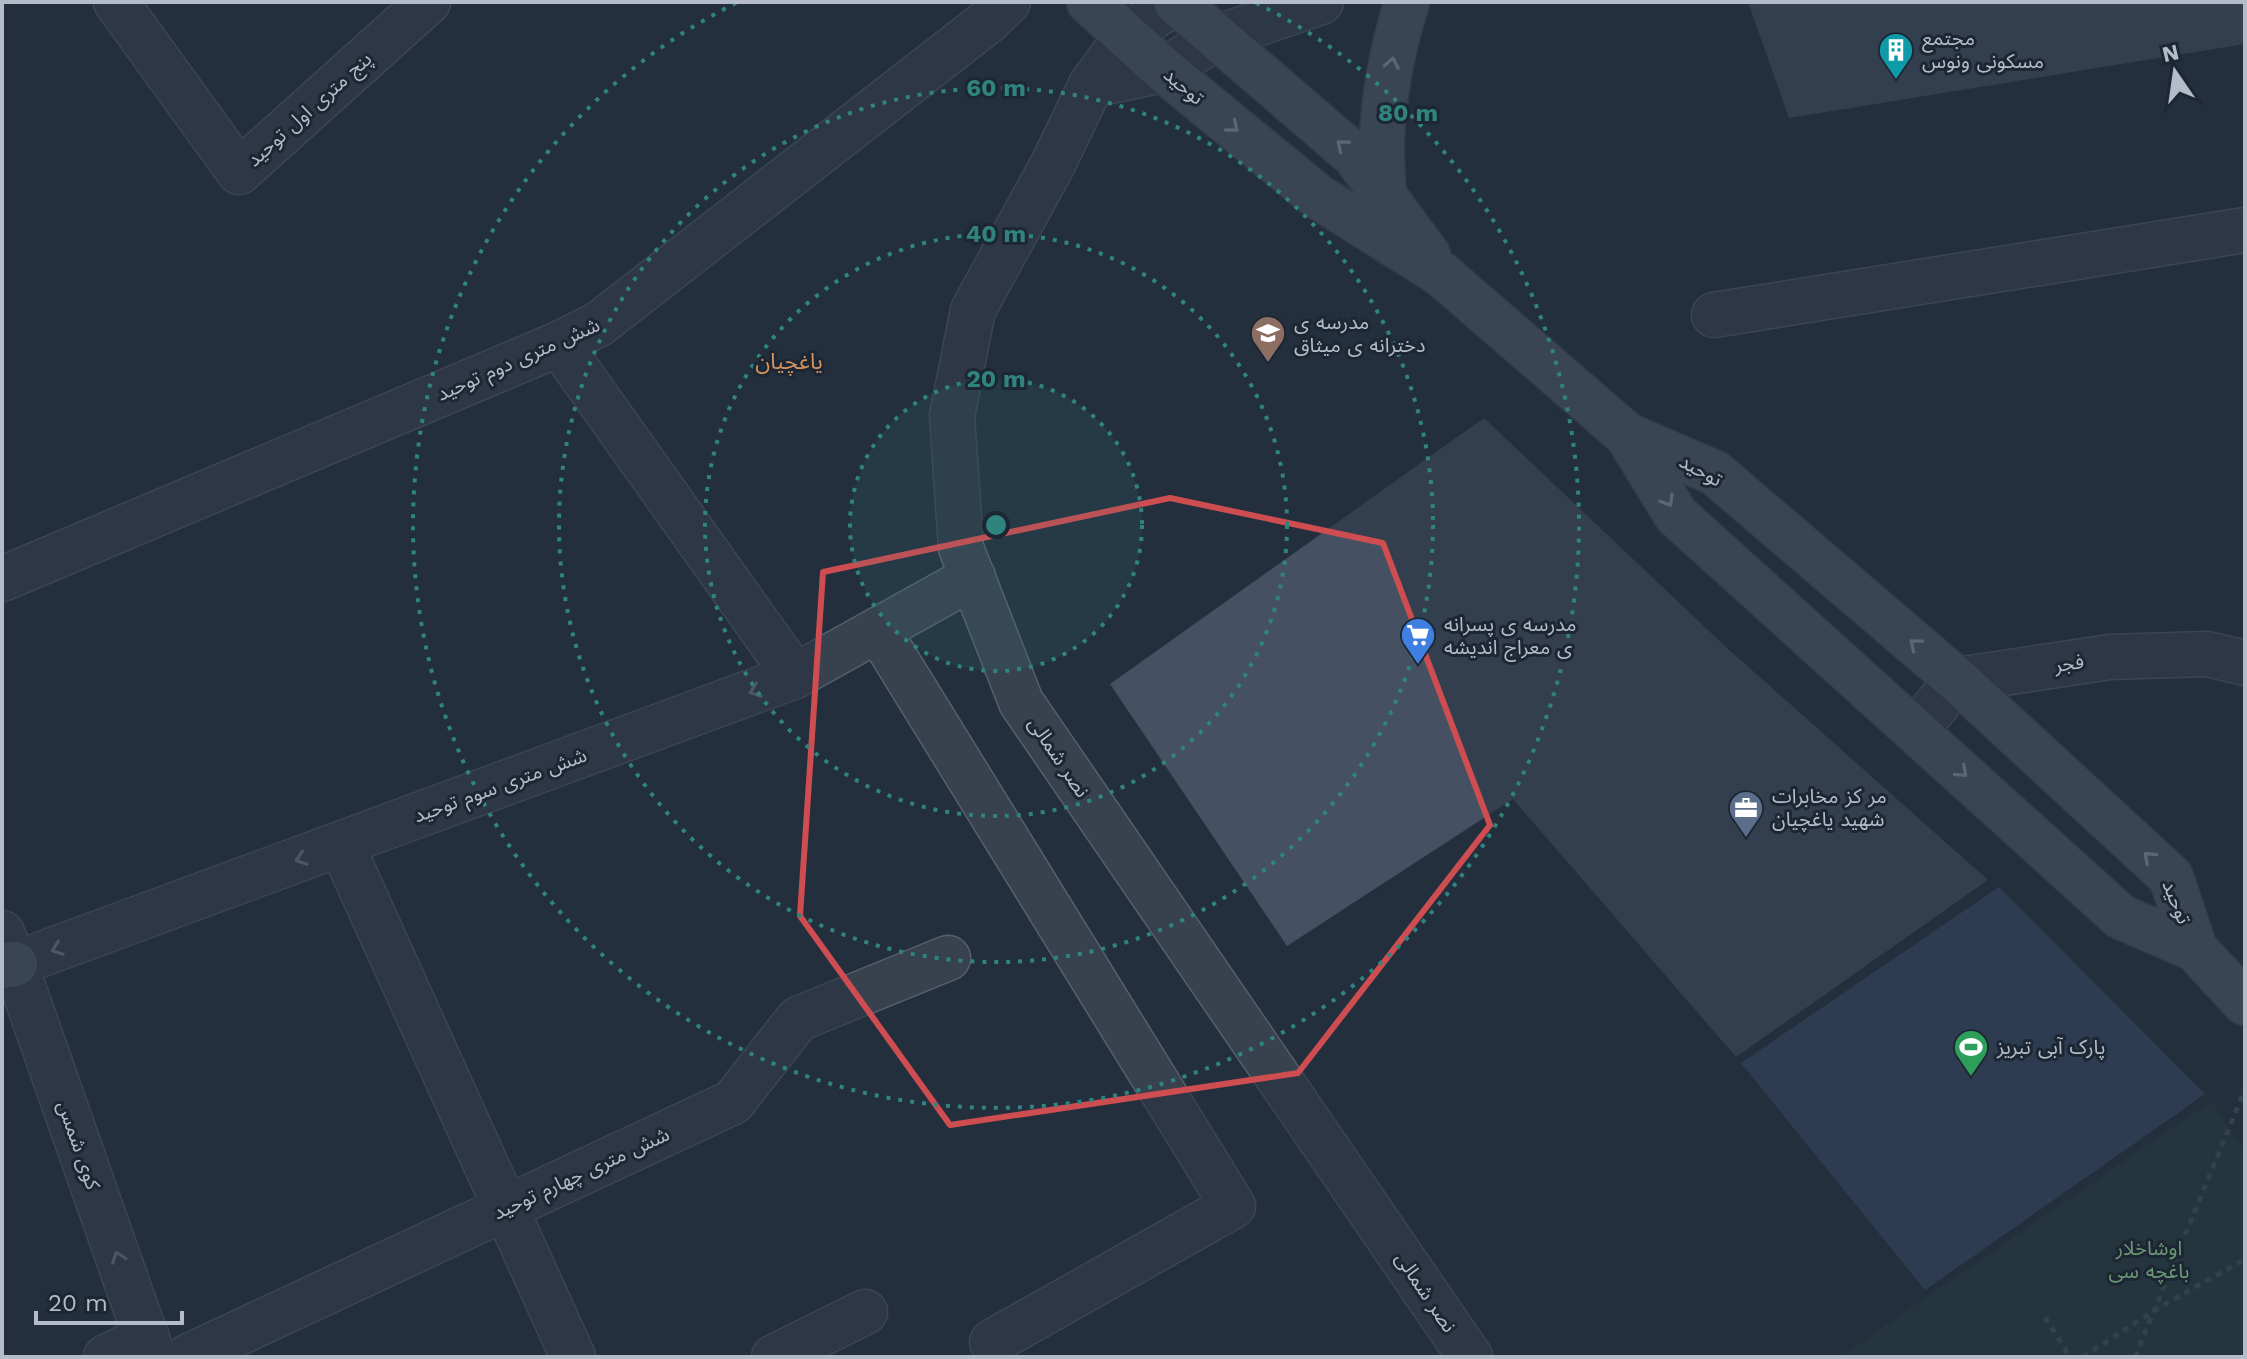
<svg xmlns="http://www.w3.org/2000/svg" width="2247" height="1359" font-family="'Work Sans','Noto Sans Arabic',sans-serif">
<style>
.green{fill:#263c3f}
.water{fill:#394c67}
.building{fill:#455162}
.lines{fill:none;stroke-linecap:round;stroke-linejoin:round}
.minor-casing{stroke:#565f6c;stroke-width:47}
.major-casing{stroke:#414a57;stroke-width:47}
.path{stroke:#44595c;stroke-width:5;stroke-dasharray:6 6;stroke-linecap:butt}
.minor{stroke:#38414e;stroke-width:44}
.major{stroke:#56606e;stroke-width:44}
.oneway{stroke:#a1aab7}
.oneway2{stroke:#7c8592}
.marked{fill:none;stroke:#ce4d50;stroke-width:6;stroke-linejoin:round}
.ring{fill:none;stroke:#308480;stroke-width:4;stroke-dasharray:4 8}
.labels{text-anchor:middle;stroke-width:6;stroke-linejoin:round;paint-order:stroke}
.poi-label{font-size:20px;fill:#b4bcc9;stroke:#1d2633;text-anchor:start}
.street-label{font-size:20px;fill:#b4bcc9;stroke:#1d2633}
.park-label{font-size:20px;fill:#6b9a76;stroke:#1d2633}
.neighbourhood-label{font-size:22px;fill:#d59563;stroke:#1d2633}
.centre{fill:#308480;stroke:#1d2633;stroke-width:4}
.ring-label{font-size:24px;text-anchor:middle;font-weight:bold;fill:#308480;stroke:#1d2633;stroke-width:6;stroke-linejoin:round;paint-order:stroke}
</style>
<rect width="100%" height="100%" fill="#242f3e"/>
<polygon class="green" points="2211,1101 2245,1151 2245,1357 1840,1357"/>
<polygon class="water" points="1999,887 2205,1094 1925,1290 1741,1063"/>
<g class="building">
<polygon points="1748,2 2245,2 2245,44 1789,118"/>
<polygon points="1484,418 1727,648 1988,880 1736,1057 1513,799 1287,946 1110,684"/>
</g>
<g class="lines">
<g class="minor-casing">
<g id="minor">
<polyline points="116,2 239,172 428,2"/>
<polyline points="1174,2 1127,36 1091,85 1053,164 973,310 952,416 961,548 1021,702 1470,1357"/>
<polyline points="1091,85 1164,70 1216,38 1321,2"/>
<polyline points="1714,315 2245,230"/>
<polyline points="559,344 795,676"/>
<polyline points="2,579 559,344 599,324 987,22 1008,2"/>
<polyline points="878,630 1233,1206 992,1342"/>
<polyline points="1916,730 1957,680 2110,657 2207,654 2245,663"/>
<polyline points="341,844 573,1357"/>
<polyline points="2,933 15,964 153,1357"/>
<polyline points="15,964 795,676 973,577"/>
<polyline points="106,1357 147,1337"/>
<polyline points="187,1357 733,1102 798,1019 948,958"/>
<polyline points="774,1357 865,1312"/>
</g>
</g>
<g class="major-casing">
<g id="major">
<polyline points="1089,2 1164,70 1317,196 1441,274 1627,435 1715,473 1957,680 2171,877 2195,949 2245,1003"/>
<polyline points="1176,2 1355,156 1428,255"/>
<path d="M 1384,196 C 1383,177 1381,158 1382,139 C 1384,93 1393,46 1407,2"/>
<polyline points="1627,435 1676,515 2121,917 2195,949"/>
<polyline points="2,966 15,964"/>
</g>
</g>
<g class="path">
<polyline points="2045,1317 2070,1357"/>
<polyline points="2083,1357 2155,1310 2245,1259"/>
<polyline points="2135,1357 2245,1089"/>
</g>
<use href="#minor" class="minor"/>
<use href="#major" class="major"/>
</g>
<defs><path id="oneway-chevron" d="M-2-3.5L2.5 0L-2 3.5" fill="none" stroke-width="1.6" stroke-linecap="round" stroke-linejoin="round" transform="scale(2)"/></defs>
<g class="oneway">
<use href="#oneway-chevron" transform="translate(1392 63) rotate(-80)"/>
<use href="#oneway-chevron" transform="translate(1233 127) rotate(40)"/>
<use href="#oneway-chevron" transform="translate(1342 145) rotate(-140)"/>
<use href="#oneway-chevron" transform="translate(1668 501) rotate(59)"/>
<use href="#oneway-chevron" transform="translate(1915 644) rotate(-140)"/>
<use href="#oneway-chevron" transform="translate(1962 772) rotate(42)"/>
<use href="#oneway-chevron" transform="translate(2149 857) rotate(-137)"/>
</g>
<g class="oneway2">
<use href="#oneway-chevron" transform="translate(755 691) rotate(160)"/>
<use href="#oneway-chevron" transform="translate(301 859) rotate(160)"/>
<use href="#oneway-chevron" transform="translate(57 949) rotate(160)"/>
<use href="#oneway-chevron" transform="translate(118 1257) rotate(-109)"/>
</g>
<path d="M0 0H2247V1359H0ZM 1170,498 L 1383,543 L 1490,825 L 1298,1073 L 950,1125 L 800,916 L 823,572 Z" fill="#242f3e" fill-opacity=".55" fill-rule="evenodd"/>
<path class="marked" d="M 1170,498 L 1383,543 L 1490,825 L 1298,1073 L 950,1125 L 800,916 L 823,572 Z"/>
<circle cx="996" cy="525" r="146" fill="#308480" fill-opacity=".12"/>
<g class="ring">
<circle cx="996" cy="525" r="146"/>
<circle cx="996" cy="525" r="291"/>
<circle cx="996" cy="525" r="437"/>
<path d="M1256 3A583 583 0 1 1 736 3"/>
</g>
<defs>
<g id="building-pin" transform="scale(1.8)"><path d="M0 17L-7.5 6A9.5 9.5 0 1 1 7.5 6Z" fill="#0f9aa8" stroke="#1d2633"/><path d="M-4-6H4V6H1V3H-1V6H-4ZM-2.5-4.3h1.7v1.8h-1.7ZM.8-4.3h1.7v1.8H.8ZM-2.5-1h1.7V.8h-1.7ZM.8-1h1.7V.8H.8Z" fill="#fff"/></g>
<g id="school-pin" transform="scale(1.8)"><path d="M0 17L-7.5 6A9.5 9.5 0 1 1 7.5 6Z" fill="#8d6e63" stroke="#1d2633"/><path d="M0-5L7-2L0 1L-7-2ZM-4 1L0 2.5L4 1V4Q0 6-4 4Z" fill="#fff"/></g>
<g id="supermarket-pin" transform="scale(1.8)"><path d="M0 17L-7.5 6A9.5 9.5 0 1 1 7.5 6Z" fill="#3f7fe0" stroke="#1d2633"/><path d="M-6-5.5h2.5l.6 2H6L4.5 2H-2.5L-4.4-4H-6ZM-1.5 3.2a1.3 1.3 0 1 0 .1 0ZM3 3.2a1.3 1.3 0 1 0 .1 0Z" fill="#fff"/></g>
<g id="office-pin" transform="scale(1.8)"><path d="M0 17L-7.5 6A9.5 9.5 0 1 1 7.5 6Z" fill="#5c6f8a" stroke="#1d2633"/><path d="M-6-3h4V-5.5h4V-3h4V5H-6ZM-1-4.5V-3h2v-1.5ZM-6 0V1H6V0Z" fill="#fff"/></g>
<g id="stadium-pin" transform="scale(1.8)"><path d="M0 17L-7.5 6A9.5 9.5 0 1 1 7.5 6Z" fill="#2e9e5b" stroke="#1d2633"/><path d="M0-5a6.5 5 0 1 0 0 10a6.5 5 0 1 0 0-10ZM-3.5-1.8h7v3.6h-7Z" fill="#fff"/></g>
</defs>
<g fill-rule="evenodd">
<use href="#building-pin" x="1896" y="50"/>
<use href="#school-pin" x="1268" y="333"/>
<use href="#supermarket-pin" x="1418" y="635"/>
<use href="#office-pin" x="1746" y="808"/>
<use href="#stadium-pin" x="1971" y="1047"/>
</g>
<g class="labels">
<g class="poi-label">
<text x="1922" y="45">مجتمع<tspan x="1922" dy="23">مسکونی ونوس</tspan></text>
<text x="1294" y="329">مدرسه ی<tspan x="1294" dy="23">دخترانه ی میثاق</tspan></text>
<text x="1444" y="631">مدرسه ی پسرانه<tspan x="1444" dy="23">ی معراج اندیشه</tspan></text>
<text x="1772" y="803">مر کز مخابرات<tspan x="1772" dy="23">شهید یاغچیان</tspan></text>
<text x="1997" y="1054">پارک آبی تبریز</text>
</g>
<g class="street-label">
<text transform="translate(1184 86) rotate(40)" y="7">توحید</text>
<text transform="translate(309 109) rotate(-42)" y="7">پنج متری اول توحید</text>
<text transform="translate(518 359) rotate(-24)" y="7">شش متری دوم توحید</text>
<text transform="translate(1701 470) rotate(29)" y="7">توحید</text>
<text transform="translate(2069 663) rotate(-9)" y="7">فجر</text>
<text transform="translate(1059 757) rotate(56)" y="7">نصر شمالی</text>
<text transform="translate(500 785) rotate(-20)" y="7">شش متری سوم توحید</text>
<text transform="translate(2177 902) rotate(68)" y="7">توحید</text>
<text transform="translate(79 1145) rotate(71)" y="7">کوی شمس</text>
<text transform="translate(581 1173) rotate(-25)" y="7">شش متری چهارم توحید</text>
<text transform="translate(1426 1292) rotate(56)" y="7">نصر شمالی</text>
</g>
<g class="park-label">
<text x="2149" y="1255">اوشاخلار<tspan x="2149" dy="23">باغچه سی</tspan></text>
</g>
<g class="neighbourhood-label">
<text x="789" y="369">یاغچیان</text>
</g>
</g>
<circle cx="996" cy="525" r="12" class="centre"/>
<g class="ring-label">
<text x="996" y="96">60 m</text>
<text x="1408" y="121">80 m</text>
<text x="996" y="242">40 m</text>
<text x="996" y="387">20 m</text>
</g>
<rect width="2247" height="1359" fill="none" stroke="#b4bcc9" stroke-width="8"/>
<g transform="translate(2175 72) rotate(347)" stroke="#1d2633" stroke-width="6" paint-order="stroke">
<path d="M0-6L14 30L0 20L-14 30Z" fill="#b4bcc9"/>
<text y="-12" font-size="22" font-weight="bold" text-anchor="middle" fill="#b4bcc9">N</text>
</g>
<path d="M36 1311v12h146v-12" fill="none" stroke="#b4bcc9" stroke-width="4"/>
<text x="48" y="1311" font-size="24" fill="#b4bcc9" stroke="#1d2633" stroke-width="6" paint-order="stroke">20 m</text>
</svg>
